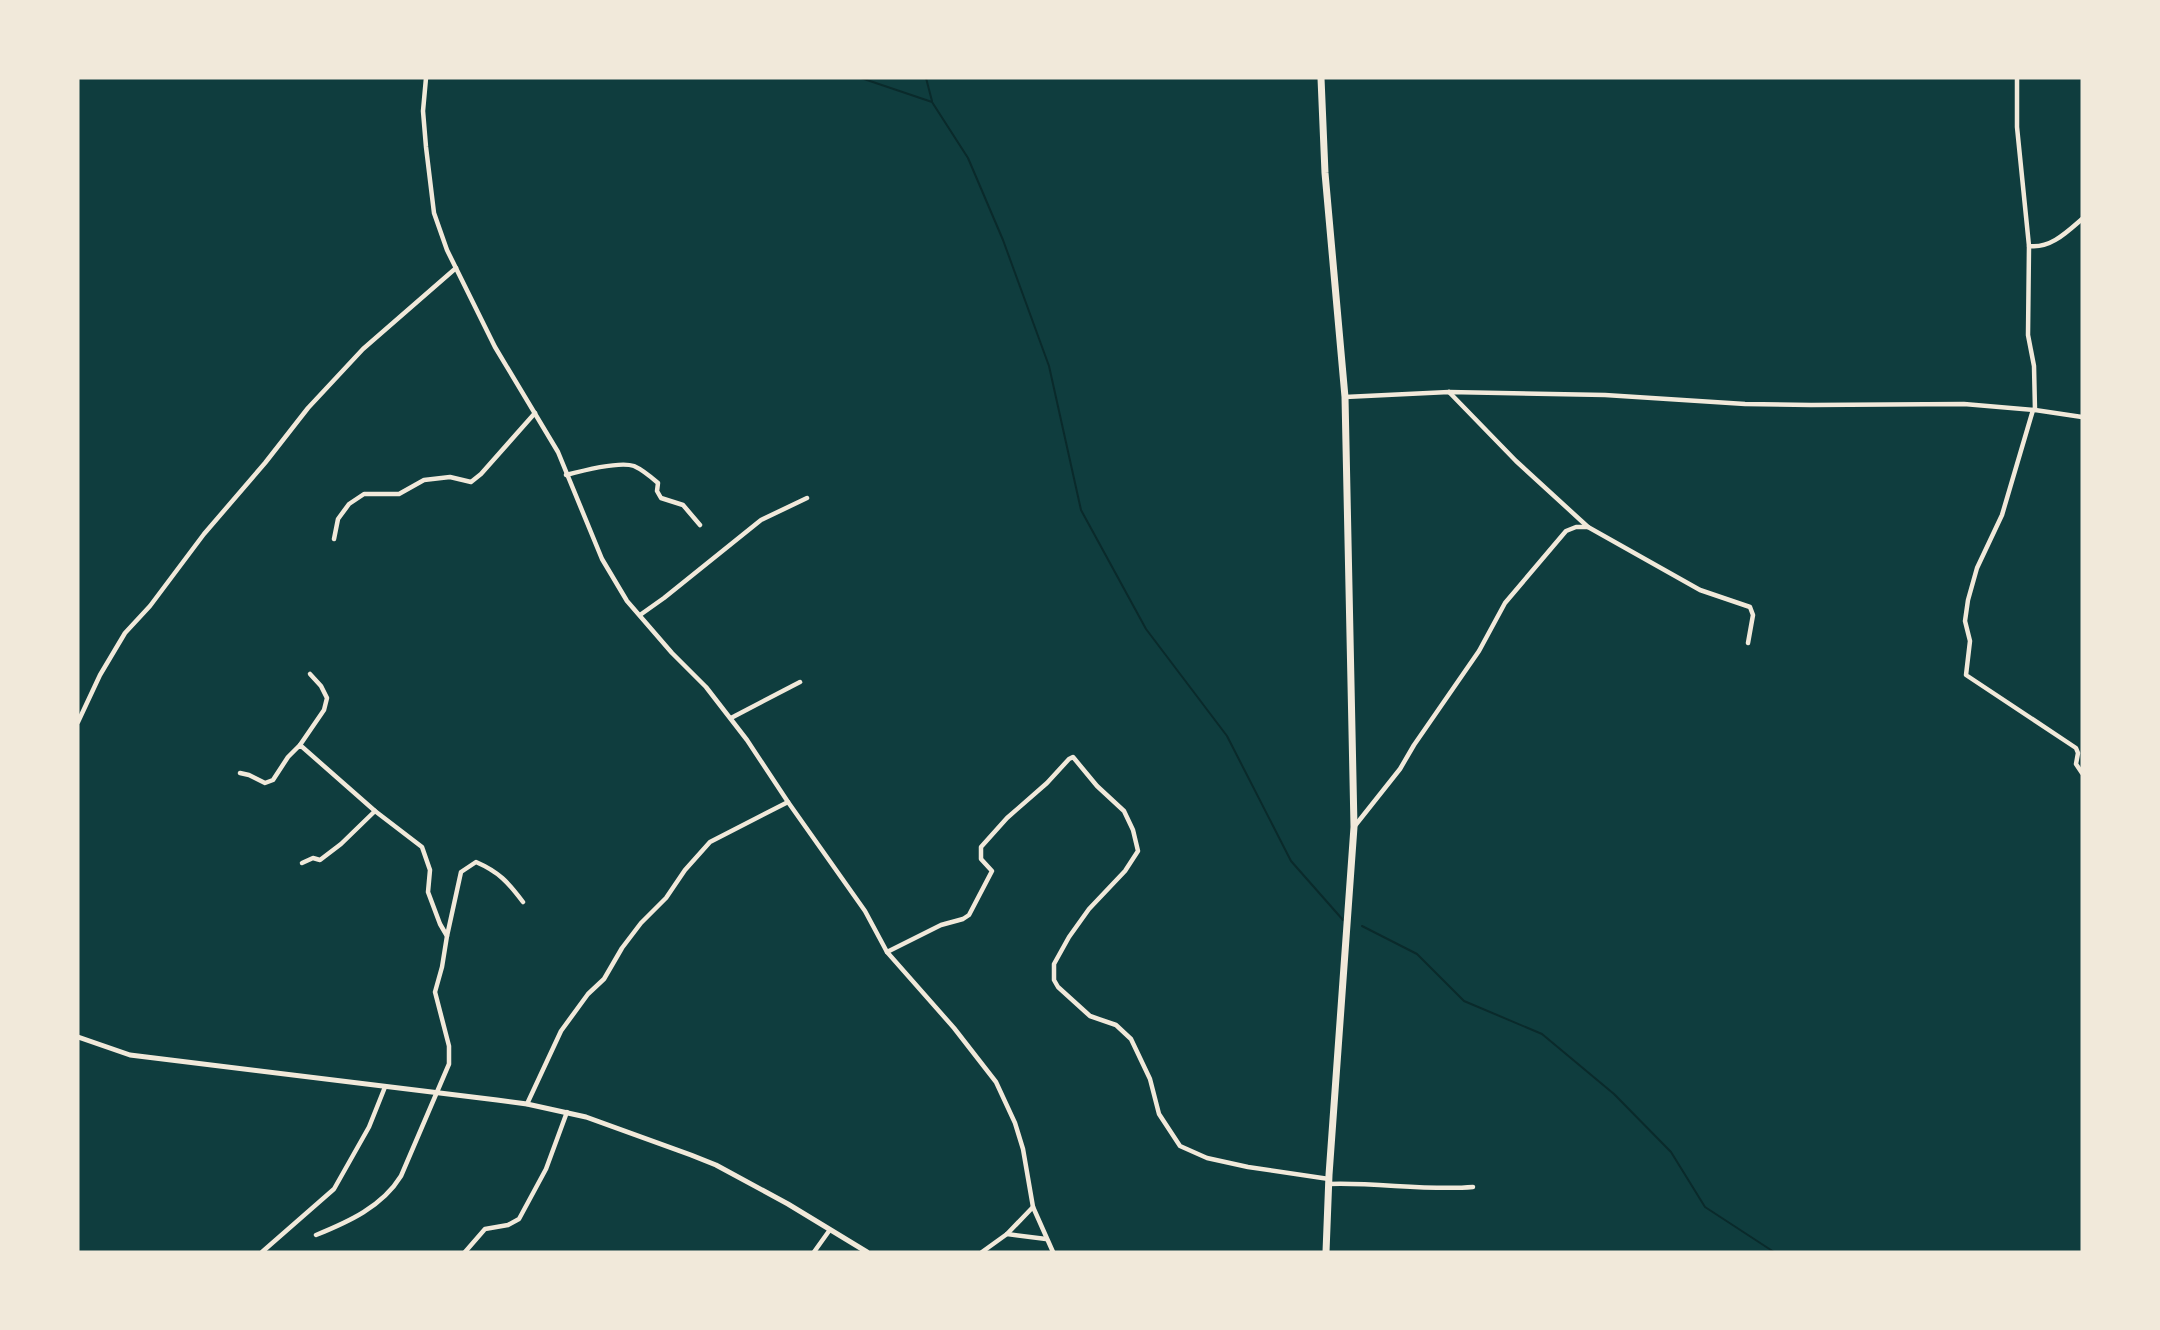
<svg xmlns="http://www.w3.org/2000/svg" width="2160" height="1330" font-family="Figtree,sans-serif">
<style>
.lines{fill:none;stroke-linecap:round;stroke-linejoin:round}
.stream{stroke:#0a2a2b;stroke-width:2}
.minor{stroke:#f1e9da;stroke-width:4.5}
.tertiary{stroke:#f1e9da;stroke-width:5}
.primary{stroke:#f1e9da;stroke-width:7}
</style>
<rect width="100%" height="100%" fill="#0f3d3e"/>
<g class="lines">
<g class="stream">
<polyline points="861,78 932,102 968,158 1003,240 1049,366 1081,510 1146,629 1227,736 1291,861 1343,920"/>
<polyline points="926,78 932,101"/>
<polyline points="1362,926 1417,954 1464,1001 1542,1034 1614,1094 1671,1152 1705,1207 1774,1252"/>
</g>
<g class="minor">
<polyline points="426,78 423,111 426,147 434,213 447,250 495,347 558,452 602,559 627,601 672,653 706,687 747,740 788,802 865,911 887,952 954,1028 996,1082 1015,1123 1023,1149 1033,1207 1053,1252"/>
<polyline points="2017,78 2017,127 2029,246 2028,335 2034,366 2035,410"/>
<path d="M 2029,246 C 2050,249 2067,232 2082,219"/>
<polyline points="1449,392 1516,461 1588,527 1700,590 1750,607 1753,615 1748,643"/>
<polyline points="1345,397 1449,392 1605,395 1745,404 1811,405 1964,404 2035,410 2082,417"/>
<polyline points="2033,410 2002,515 1977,568 1968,600 1965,621 1970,641 1966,675 2076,748 2078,753 2076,764 2082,773"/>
<path d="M 566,475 C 581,471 620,461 634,466 C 643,470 650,476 658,483 L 657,491 L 661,498 L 683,505 L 700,525"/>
<polyline points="334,539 338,519 349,504 364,494 399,494 424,480 450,477 471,482 481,474 535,413"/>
<polyline points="640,615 664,598 761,520 807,498"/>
<polyline points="731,718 800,682"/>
<polyline points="78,722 100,675 125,633 150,606 204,534 265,463 308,408 363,349 456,268"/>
<polyline points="300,745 324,710 327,698 321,686 310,674"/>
<path d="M 240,773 L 249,775 L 265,783 L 273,780 L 288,757 L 300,745 L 375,811 L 422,847 L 430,870 L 428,892 L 440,924 L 447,936 L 442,967 L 435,992 L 449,1046 L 449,1064 L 401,1176 C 382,1207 348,1222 316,1235"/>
<polyline points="1354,827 1400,769 1414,745 1479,651 1505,603 1566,531 1576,527 1588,527"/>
<polyline points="302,863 313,858 320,860 341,844 375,811"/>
<path d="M 447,936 L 461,872 L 476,862 C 499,872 508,882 523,902"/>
<polyline points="887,952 941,925 963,919 969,915 992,871 981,859 981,847 1007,818 1047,783 1069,759 1073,757 1097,786 1124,811 1133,830 1138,851 1125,871 1089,909 1069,937 1054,964 1054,980 1058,987 1090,1016 1116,1025 1131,1039 1150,1079 1159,1114 1180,1146 1207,1158 1248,1167 1329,1179"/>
<polyline points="527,1104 561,1031 588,994 604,979 622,948 641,923 666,898 685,870 710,842 788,802"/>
<path d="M 1328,1184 C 1377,1182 1425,1191 1473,1187"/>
<polyline points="1007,1234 1046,1239"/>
<polyline points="262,1252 334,1189 369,1127 385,1087"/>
<polyline points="465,1252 485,1229 508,1225 519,1219 546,1169 567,1112"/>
<polyline points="814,1252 829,1231"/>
<polyline points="982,1252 1007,1234 1033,1207"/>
</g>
<polyline class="tertiary" points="78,1037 130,1055 497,1100 527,1104 586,1117 691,1155 716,1165 788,1204 867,1252"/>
<polyline class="primary" points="1321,78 1325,173 1345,397 1354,827 1329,1175 1326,1252"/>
</g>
<rect width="2160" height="1330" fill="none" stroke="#f1e9da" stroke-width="159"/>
</svg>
